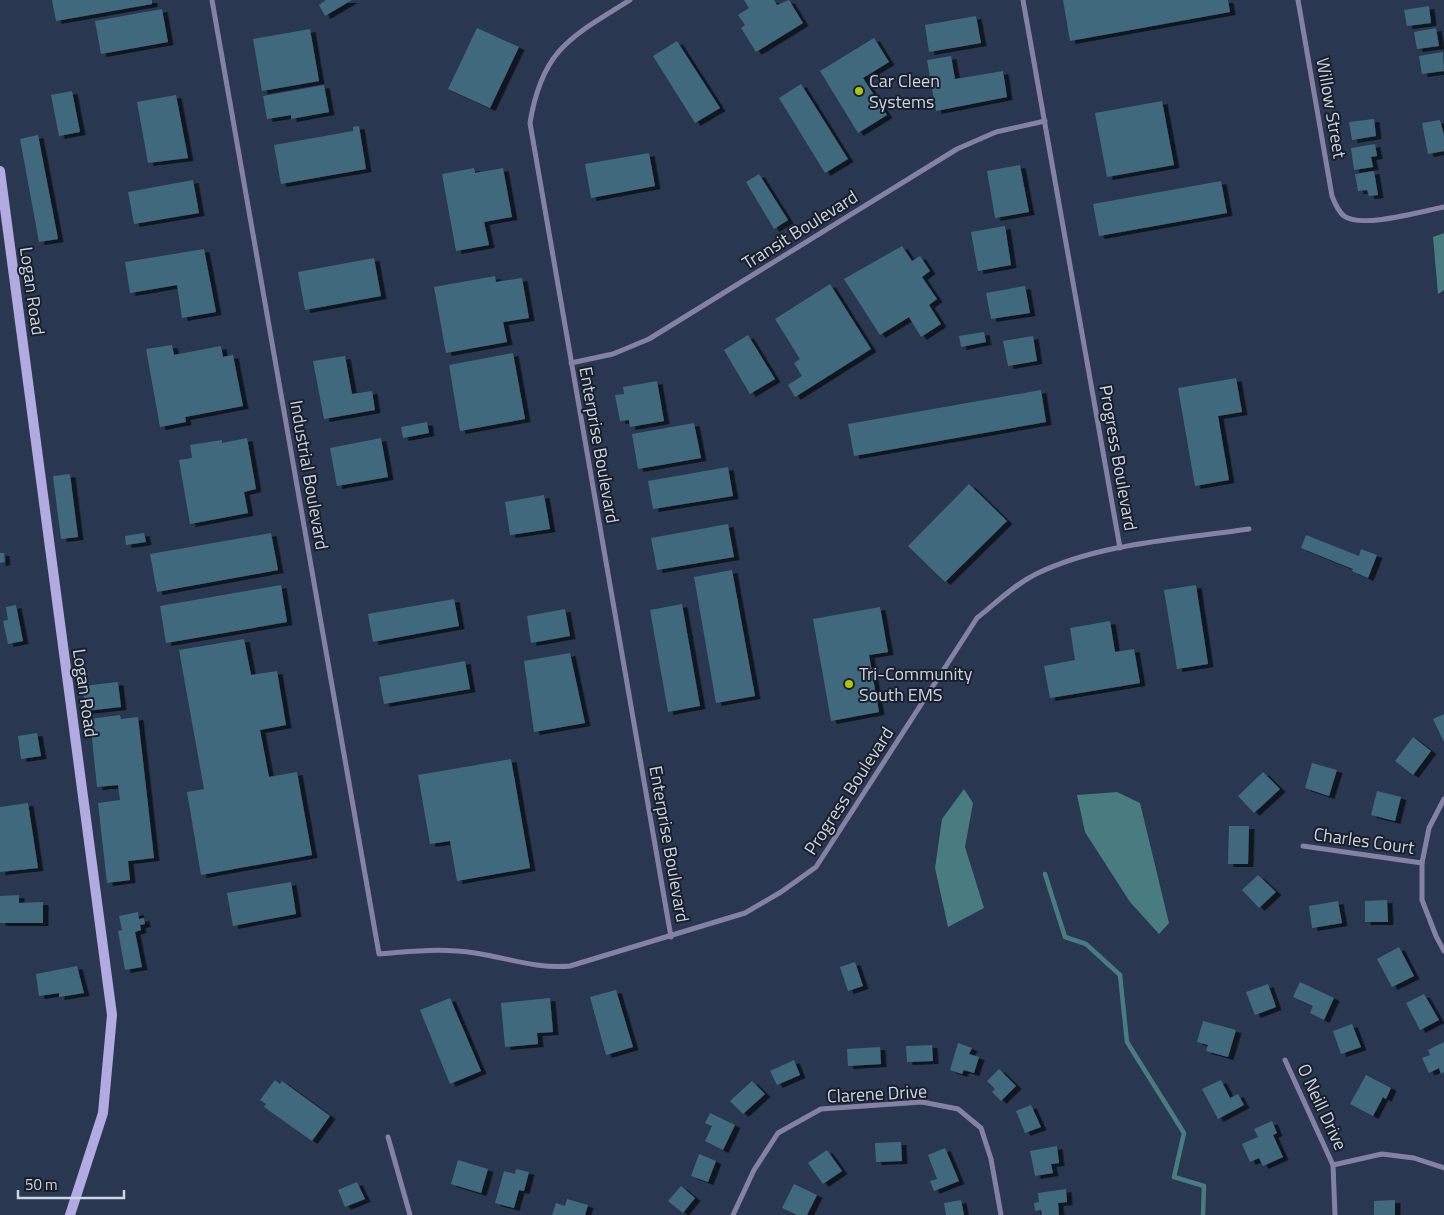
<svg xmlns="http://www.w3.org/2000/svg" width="1444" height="1215" font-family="'Titillium Web',sans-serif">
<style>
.water{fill:#487c81}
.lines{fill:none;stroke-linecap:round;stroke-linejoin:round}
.stream{stroke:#487c81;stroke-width:4.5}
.building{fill:#41697d;filter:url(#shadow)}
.street{stroke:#8581a4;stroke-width:5}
.secondary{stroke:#b2abe2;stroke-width:10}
.poi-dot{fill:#b1c500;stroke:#181e2a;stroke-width:2}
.labels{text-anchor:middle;stroke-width:4;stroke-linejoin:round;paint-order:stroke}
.poi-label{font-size:18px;fill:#cbd5e4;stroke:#181e2a;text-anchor:start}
.street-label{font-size:18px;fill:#cbd5e4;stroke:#181e2a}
</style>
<defs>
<filter id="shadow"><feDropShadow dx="5.5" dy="3" stdDeviation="0" flood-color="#0009"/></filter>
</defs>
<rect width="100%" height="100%" fill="#293750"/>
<g class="water">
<polygon points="1444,233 1444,290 1438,294 1433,237"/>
<polygon points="964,789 973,803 965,847 984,908 948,927 935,868 942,819"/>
<polygon points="1117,792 1140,803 1169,923 1159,934 1130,902 1085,832 1077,795"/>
</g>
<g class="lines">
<polyline class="stream" points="1045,874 1065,937 1086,944 1120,975 1127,1042 1184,1133 1174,1177 1204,1186 1203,1215"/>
</g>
<g class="building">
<polygon points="52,0 152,0 152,4 56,21"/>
<polygon points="326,0 352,0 325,16 319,5"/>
<polygon points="744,0 774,0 777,5 789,0 803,23 756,52 741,28 745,25 738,15 749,8"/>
<polygon points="1063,0 1228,0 1230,12 1070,41"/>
<polygon points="1429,6 1431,23 1407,26 1404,10"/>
<polygon points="162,9 168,42 101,54 95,21"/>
<polygon points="976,16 981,43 929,52 925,25"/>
<polygon points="477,28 519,47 490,108 448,89"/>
<polygon points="1436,28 1439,46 1417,49 1414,32"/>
<polygon points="310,29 319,81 262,91 253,39"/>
<polygon points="874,38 889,62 863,78 887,115 858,133 820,71"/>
<polygon points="677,41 720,108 695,123 653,56"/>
<polygon points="1443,52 1444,71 1422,74 1419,56"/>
<polygon points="951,56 955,79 1003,71 1007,97 936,111 927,60"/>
<polygon points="801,84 848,159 825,173 779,98"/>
<polygon points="324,85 329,112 291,119 291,115 267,119 263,96"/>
<polygon points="72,91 80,132 59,136 51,95"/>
<polygon points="176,95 188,158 148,163 137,102"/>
<polygon points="1162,101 1174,165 1107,177 1095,113"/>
<polygon points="1374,119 1376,136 1352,140 1349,122"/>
<polygon points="1440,120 1444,135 1444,151 1428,154 1422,123"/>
<polygon points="359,126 366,169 281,184 274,145 353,131 353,127"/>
<polygon points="38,135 58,239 39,242 20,139"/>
<polygon points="1375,144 1377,156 1371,157 1373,167 1354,170 1351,148"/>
<polygon points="649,153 655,186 591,198 585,164"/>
<polygon points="1020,165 1029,212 995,218 987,171"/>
<polygon points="474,168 475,173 503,168 512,217 484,222 489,245 456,251 442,174"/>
<polygon points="1374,171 1378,195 1369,196 1367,190 1358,191 1355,174"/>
<polygon points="759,174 788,220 774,229 746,182"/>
<polygon points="193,180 199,213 134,224 128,192"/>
<polygon points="1221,181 1227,213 1099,236 1093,204"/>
<polygon points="1005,226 1011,265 978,271 971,232"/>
<polygon points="902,246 912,261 920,256 930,271 922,277 937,299 929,305 941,324 921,337 909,317 880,335 844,279"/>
<polygon points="204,249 216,312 182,318 177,285 130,293 125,262"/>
<polygon points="374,258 381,296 305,310 298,272"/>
<polygon points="495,276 496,282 522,278 529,318 503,322 507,342 446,353 434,287"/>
<polygon points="830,284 871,349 795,397 788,385 802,376 794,363 800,359 775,319"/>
<polygon points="1025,286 1030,313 991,319 986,293"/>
<polygon points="984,332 986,342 961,347 959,336"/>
<polygon points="748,335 775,379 750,394 724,350"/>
<polygon points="1033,336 1037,361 1008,366 1003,341"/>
<polygon points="172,345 174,355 221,346 223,357 233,355 243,406 185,417 186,422 160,427 146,349"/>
<polygon points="513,353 525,419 460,431 449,365"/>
<polygon points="345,356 352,394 372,391 375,410 324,419 313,361"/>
<polygon points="1236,378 1242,412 1218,416 1229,480 1195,486 1178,388"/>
<polygon points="657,381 664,421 630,427 629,420 620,421 615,395 624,394 623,387"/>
<polygon points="1041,390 1046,422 854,456 848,424"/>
<polygon points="427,422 429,433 403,438 401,427"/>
<polygon points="694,423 701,458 638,469 632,434"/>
<polygon points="247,438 256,489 244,492 248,513 190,524 179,460 192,458 190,445 222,440 222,443"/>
<polygon points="381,438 388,477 337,486 330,448"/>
<polygon points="728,467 733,496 653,509 648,481"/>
<polygon points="70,474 78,537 61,539 53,476"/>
<polygon points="969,484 1007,521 945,582 908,546"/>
<polygon points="544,495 550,529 510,535 505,502"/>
<polygon points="728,524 734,557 657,570 651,538"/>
<polygon points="144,533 146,542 126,545 125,536"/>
<polygon points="271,533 278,570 157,592 150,554"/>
<polygon points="1306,535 1359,556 1361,549 1377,555 1368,578 1352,571 1353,569 1301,548"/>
<polygon points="0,553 4,553 5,562 0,563"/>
<polygon points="732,570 755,696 716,703 694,577"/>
<polygon points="281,585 287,622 166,643 160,606"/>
<polygon points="1196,585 1208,664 1177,669 1164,590"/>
<polygon points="454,599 459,626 373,642 368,614"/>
<polygon points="682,604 700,706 668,712 650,610"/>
<polygon points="16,605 23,641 8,644 3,621 8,620 6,607"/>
<polygon points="880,607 888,652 869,655 879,712 831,721 813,619"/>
<polygon points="565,609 570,636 531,643 527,616"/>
<polygon points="1110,621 1115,652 1134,649 1140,683 1050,698 1044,666 1075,660 1070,628"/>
<polygon points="244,639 251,675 277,671 286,725 260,730 269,777 297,772 312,855 201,875 187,792 204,789 179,650"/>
<polygon points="570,653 585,723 534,732 524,661"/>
<polygon points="465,661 470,689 384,704 379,677"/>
<polygon points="118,682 121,707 85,711 83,686"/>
<polygon points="1444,714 1444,742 1433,719"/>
<polygon points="120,715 121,719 138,717 154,858 128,861 130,880 107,883 98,803 120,800 118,785 97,787 90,719"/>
<polygon points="37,733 41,756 21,759 18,736"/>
<polygon points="1413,737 1431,751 1413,775 1395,761"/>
<polygon points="511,759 530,868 457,881 450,841 430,844 418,775"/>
<polygon points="1312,763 1337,770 1329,796 1305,788"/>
<polygon points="1263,772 1280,789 1254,813 1238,796"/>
<polygon points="1377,791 1401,797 1395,821 1371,815"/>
<polygon points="28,803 38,868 0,872 0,807"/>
<polygon points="1229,826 1249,826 1248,864 1228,864"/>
<polygon points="1258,875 1276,892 1259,908 1242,890"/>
<polygon points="291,882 296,914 233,926 227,893"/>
<polygon points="19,895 19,903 43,902 43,923 0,923 0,896"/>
<polygon points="1387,900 1388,922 1365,922 1365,901"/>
<polygon points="1338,901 1342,923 1312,928 1309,906"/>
<polygon points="138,912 139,919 144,918 145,924 140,925 141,930 135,932 142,967 125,970 118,931 122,930 119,916"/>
<polygon points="1399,947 1414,976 1392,987 1377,959"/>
<polygon points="855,962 863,986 848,991 840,967"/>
<polygon points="77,966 84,993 59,997 59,993 39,996 36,974"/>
<polygon points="1300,982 1334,998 1324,1020 1310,1013 1313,1006 1293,997"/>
<polygon points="1268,984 1276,1007 1255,1015 1246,992"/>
<polygon points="616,990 633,1047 606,1055 590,997"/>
<polygon points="1424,994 1439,1020 1420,1030 1406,1003"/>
<polygon points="450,998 481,1071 450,1084 420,1010"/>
<polygon points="550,998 553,1032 537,1033 538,1044 505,1047 501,1003"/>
<polygon points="1203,1021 1236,1030 1228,1057 1206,1051 1208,1045 1197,1042"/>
<polygon points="1352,1024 1361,1047 1341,1054 1333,1031"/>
<polygon points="1444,1042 1444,1072 1441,1074 1439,1068 1429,1073 1422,1058 1430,1055 1428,1050"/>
<polygon points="958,1043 972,1048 969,1054 979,1057 974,1073 964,1070 962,1074 950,1070"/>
<polygon points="932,1045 933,1061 907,1062 906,1046"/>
<polygon points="880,1047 881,1064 848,1066 847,1049"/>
<polygon points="794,1060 800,1075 777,1085 770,1071"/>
<polygon points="999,1069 1016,1086 1001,1101 992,1092 995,1089 987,1081"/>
<polygon points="1366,1075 1391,1088 1386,1099 1383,1097 1373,1116 1350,1104"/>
<polygon points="275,1080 280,1084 282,1081 330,1116 312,1141 264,1107 266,1104 260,1100"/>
<polygon points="1221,1080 1230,1098 1238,1094 1244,1105 1218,1119 1202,1089"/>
<polygon points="752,1081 765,1094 743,1114 730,1101"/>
<polygon points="1031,1105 1041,1127 1025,1133 1016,1111"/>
<polygon points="710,1113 735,1125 723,1150 705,1141 712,1126 705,1123"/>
<polygon points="1272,1121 1277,1133 1273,1135 1283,1157 1263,1166 1259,1158 1250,1162 1242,1144 1258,1137 1254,1129"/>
<polygon points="901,1142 902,1161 876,1162 875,1143"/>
<polygon points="1057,1146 1059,1163 1051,1164 1053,1173 1035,1176 1030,1151"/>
<polygon points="945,1148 959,1181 934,1191 930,1181 937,1179 928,1155"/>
<polygon points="827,1150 842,1171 823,1184 808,1163"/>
<polygon points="699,1154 716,1161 708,1182 691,1176"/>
<polygon points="458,1160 488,1169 481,1193 451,1184"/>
<polygon points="516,1169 529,1172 524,1191 519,1190 514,1208 495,1203 504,1171 515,1174"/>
<polygon points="357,1182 365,1199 345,1207 338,1190"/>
<polygon points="794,1184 817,1195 807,1215 797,1215 782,1208"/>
<polygon points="681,1186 695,1198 683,1213 668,1201"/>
<polygon points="1066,1189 1067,1202 1058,1203 1059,1215 1042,1215 1041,1210 1035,1211 1034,1203 1039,1202 1038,1193"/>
<polygon points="567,1199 588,1205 585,1215 552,1215 556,1203 565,1206"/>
<polygon points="961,1200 964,1215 946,1215 944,1203"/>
<polygon points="1395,1200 1395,1215 1374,1215 1374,1201"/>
</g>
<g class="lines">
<g class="street">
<path d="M 212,0 L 379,954 C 412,951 443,948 475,953 C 508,958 536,969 570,966 L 745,913 L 781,892 L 816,867 L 977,618 C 996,603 1014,585 1036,574 C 1099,543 1180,539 1249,529"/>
<path d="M 630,0 C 571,37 542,49 530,123 L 671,937"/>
<polyline points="1023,0 1120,548"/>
<path d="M 1298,0 L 1332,196 C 1335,204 1338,211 1344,216 C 1361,229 1423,211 1444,207"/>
<polyline points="571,363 613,354 649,339 957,149 996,132 1045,121"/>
<polyline points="1444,799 1429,828 1422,863 1422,900 1436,936 1444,951"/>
<polyline points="1303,846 1422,863"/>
<polyline points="1285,1060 1333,1165 1335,1215"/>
<polyline points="388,1137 410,1215"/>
<polyline points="1333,1165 1382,1154 1414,1158 1444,1168"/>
<polyline points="733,1215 754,1170 778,1133 821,1109 922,1102 958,1109 981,1128 991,1159 1001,1215"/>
</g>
<polyline class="secondary" points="0,171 112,1015 103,1113 70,1215"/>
</g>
<g class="poi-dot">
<circle cx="859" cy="91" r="5"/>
<circle cx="849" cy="684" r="5"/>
</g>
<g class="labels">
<g class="poi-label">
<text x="869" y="87">Car Cleen<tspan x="869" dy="21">Systems</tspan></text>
<text x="859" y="680">Tri-Community<tspan x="859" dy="21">South EMS</tspan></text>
</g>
<g class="street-label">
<text transform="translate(1331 108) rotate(80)" y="6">Willow Street</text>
<text transform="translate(800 230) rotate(-32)" y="6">Transit Boulevard</text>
<text transform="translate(32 291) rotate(82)" y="6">Logan Road</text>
<text transform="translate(599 445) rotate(80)" y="6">Enterprise Boulevard</text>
<text transform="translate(1118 458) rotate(80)" y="6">Progress Boulevard</text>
<text transform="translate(309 475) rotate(80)" y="6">Industrial Boulevard</text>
<text transform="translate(85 693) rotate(82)" y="6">Logan Road</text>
<text transform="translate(849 791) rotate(-57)" y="6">Progress Boulevard</text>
<text transform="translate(1364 841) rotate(8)" y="6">Charles Court</text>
<text transform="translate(669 844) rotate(80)" y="6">Enterprise Boulevard</text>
<text transform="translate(877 1094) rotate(-3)" y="6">Clarene Drive</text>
<text transform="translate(1322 1107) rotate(65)" y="6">O Neill Drive</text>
</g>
</g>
<path d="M18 1190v8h106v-8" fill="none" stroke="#cbd5e4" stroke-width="2.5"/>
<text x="25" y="1190" font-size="15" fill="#cbd5e4" stroke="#181e2a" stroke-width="4" paint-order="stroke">50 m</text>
</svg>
